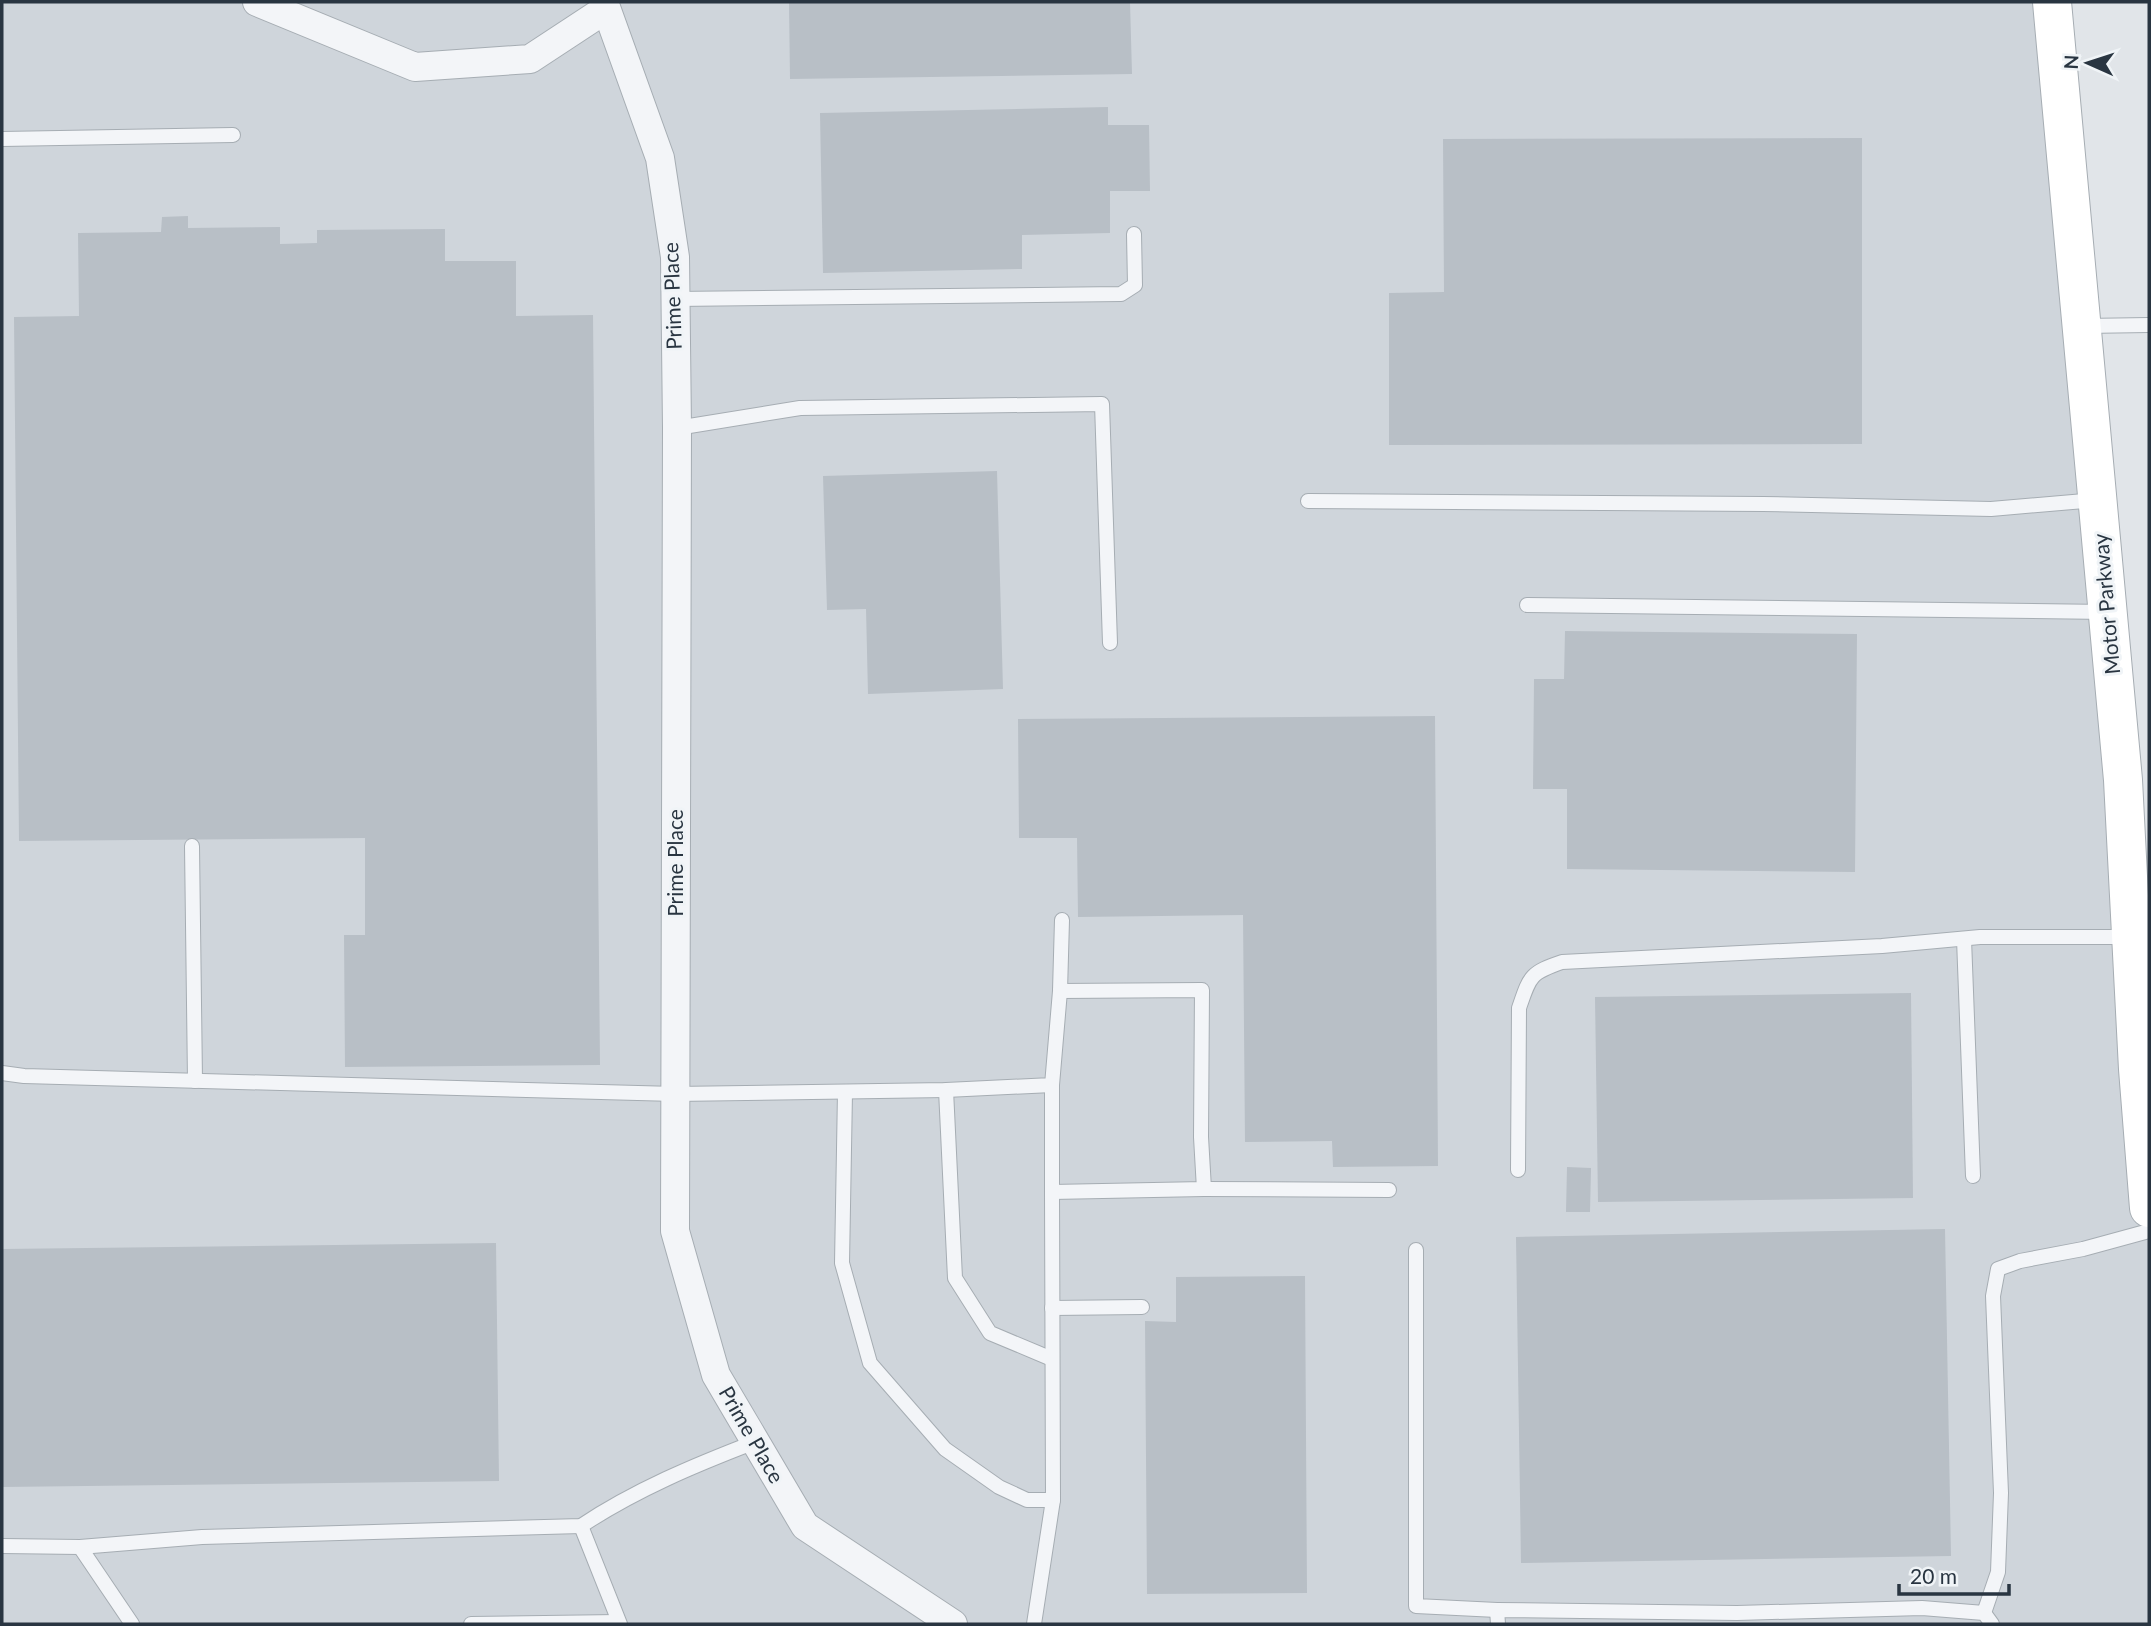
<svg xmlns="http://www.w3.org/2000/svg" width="2151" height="1626" font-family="Lato,sans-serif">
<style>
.built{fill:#cfd5db}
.building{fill:#b8bfc6}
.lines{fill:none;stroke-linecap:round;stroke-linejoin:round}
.service-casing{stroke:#a6adb3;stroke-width:16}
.minor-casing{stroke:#a6adb3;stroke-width:30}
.secondary-casing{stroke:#a6adb3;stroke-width:40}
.service{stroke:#f3f5f8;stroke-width:14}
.minor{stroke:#f3f5f8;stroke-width:28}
.secondary{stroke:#fff;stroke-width:38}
.labels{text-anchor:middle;stroke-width:6;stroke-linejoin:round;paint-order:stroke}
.street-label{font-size:21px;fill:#293541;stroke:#f0f4f7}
</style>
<rect width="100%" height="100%" fill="#e1e5e9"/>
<polygon class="built" points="2,2 2055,2 2149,1192 2149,1624 2,1624"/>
<g class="building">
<polygon points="789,2 1130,2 1132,74 790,79"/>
<polygon points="1108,107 1108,125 1149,125 1150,191 1110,191 1110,233 1022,235 1022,269 823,273 820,113"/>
<polygon points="1862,138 1862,444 1389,445 1389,293 1444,292 1443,139"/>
<polygon points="188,216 188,228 280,227 280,244 317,243 317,230 445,229 445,261 516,261 516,316 593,315 600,1065 345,1067 344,935 365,935 365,838 19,841 14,317 79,316 78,233 161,232 162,217"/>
<polygon points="997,471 1003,689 868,694 866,609 827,610 823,476"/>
<polygon points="1565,631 1857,634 1855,872 1567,869 1567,789 1533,789 1534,679 1564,679"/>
<polygon points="1435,716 1438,1166 1333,1167 1332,1141 1245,1142 1243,915 1078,917 1077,838 1019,838 1018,719"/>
<polygon points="1911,993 1913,1198 1598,1202 1595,997"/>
<polygon points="1567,1167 1591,1168 1590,1212 1566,1212"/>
<polygon points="1945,1229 1951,1556 1521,1563 1516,1237"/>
<polygon points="496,1243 499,1481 2,1487 2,1249"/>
<polygon points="1305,1276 1307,1593 1147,1594 1145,1321 1176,1322 1176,1277"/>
</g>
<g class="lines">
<g class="service-casing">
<g id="service">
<polyline points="2,139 233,135"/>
<polyline points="675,299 1121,294 1135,285 1134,234"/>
<polyline points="2084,326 2149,325"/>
<polyline points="677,428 800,408 1102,404 1110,643"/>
<polyline points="1308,501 1763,504 1991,509 2096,500"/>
<polyline points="1527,605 2107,612"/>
<polyline points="192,846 195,1081"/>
<polyline points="1964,939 1973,1176"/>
<polyline points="2,1073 24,1076 675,1094 946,1090 1052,1085 1060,991 1062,920"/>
<polyline points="1052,1085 1052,1192 1204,1189 1201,1137 1202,990 1060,991"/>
<polyline points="946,1090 955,1278 990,1333 1052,1359"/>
<polyline points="845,1092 842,1263 870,1363 945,1449 999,1487 1027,1500 1053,1500 1052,1192"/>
<path d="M 1518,1170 L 1519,1008 C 1530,976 1530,973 1562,962 L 1882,946 L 1980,937 L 2130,937"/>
<polyline points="1204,1189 1389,1190"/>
<polyline points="1416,1250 1416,1606 1497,1610"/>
<polyline points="1052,1308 1142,1307"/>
<polyline points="581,1526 620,1624"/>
<path d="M 2,1546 L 80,1547 L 202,1537 L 581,1526 C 635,1490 695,1465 755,1442"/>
<polyline points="80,1547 132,1624"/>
<polyline points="1984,1613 1998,1572 2001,1493 1993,1296 1998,1269 2020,1261 2083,1249 2149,1231"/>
<polyline points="471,1624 618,1622"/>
<polyline points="1034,1624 1053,1500"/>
<polyline points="1498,1624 1497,1610 1737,1613 1922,1608 1984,1613 1992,1624"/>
</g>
</g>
<g class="minor-casing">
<g id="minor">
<polyline points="257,2 415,67 530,59 606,9"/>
<polyline points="604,2 660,158 675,257 677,428 675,1231 716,1375 805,1526 953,1624"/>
</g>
</g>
<g class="secondary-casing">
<polyline id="secondary" points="2052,2 2123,780 2138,1069 2149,1208"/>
</g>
<use href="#service" class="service"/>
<use href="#minor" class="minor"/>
<use href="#secondary" class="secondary"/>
</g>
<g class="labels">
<g class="street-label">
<text transform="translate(673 296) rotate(-92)" y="7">Prime Place</text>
<text transform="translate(2107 604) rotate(-95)" y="7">Motor Parkway</text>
<text transform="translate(676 863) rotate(-90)" y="7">Prime Place</text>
<text transform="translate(751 1435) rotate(60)" y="7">Prime Place</text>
</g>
</g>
<rect width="2151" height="1626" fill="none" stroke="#293541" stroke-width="7"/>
<g transform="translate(2088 63) rotate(273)" stroke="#f0f4f7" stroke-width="5" paint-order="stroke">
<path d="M0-5L12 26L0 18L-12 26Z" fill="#293541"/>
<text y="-10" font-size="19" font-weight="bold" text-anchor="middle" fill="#293541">N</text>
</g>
<path d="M1899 1584v10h110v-10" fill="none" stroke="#293541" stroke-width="3.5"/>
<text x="1910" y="1584" font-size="21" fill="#293541" stroke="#f0f4f7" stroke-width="5" paint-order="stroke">20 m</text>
</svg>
